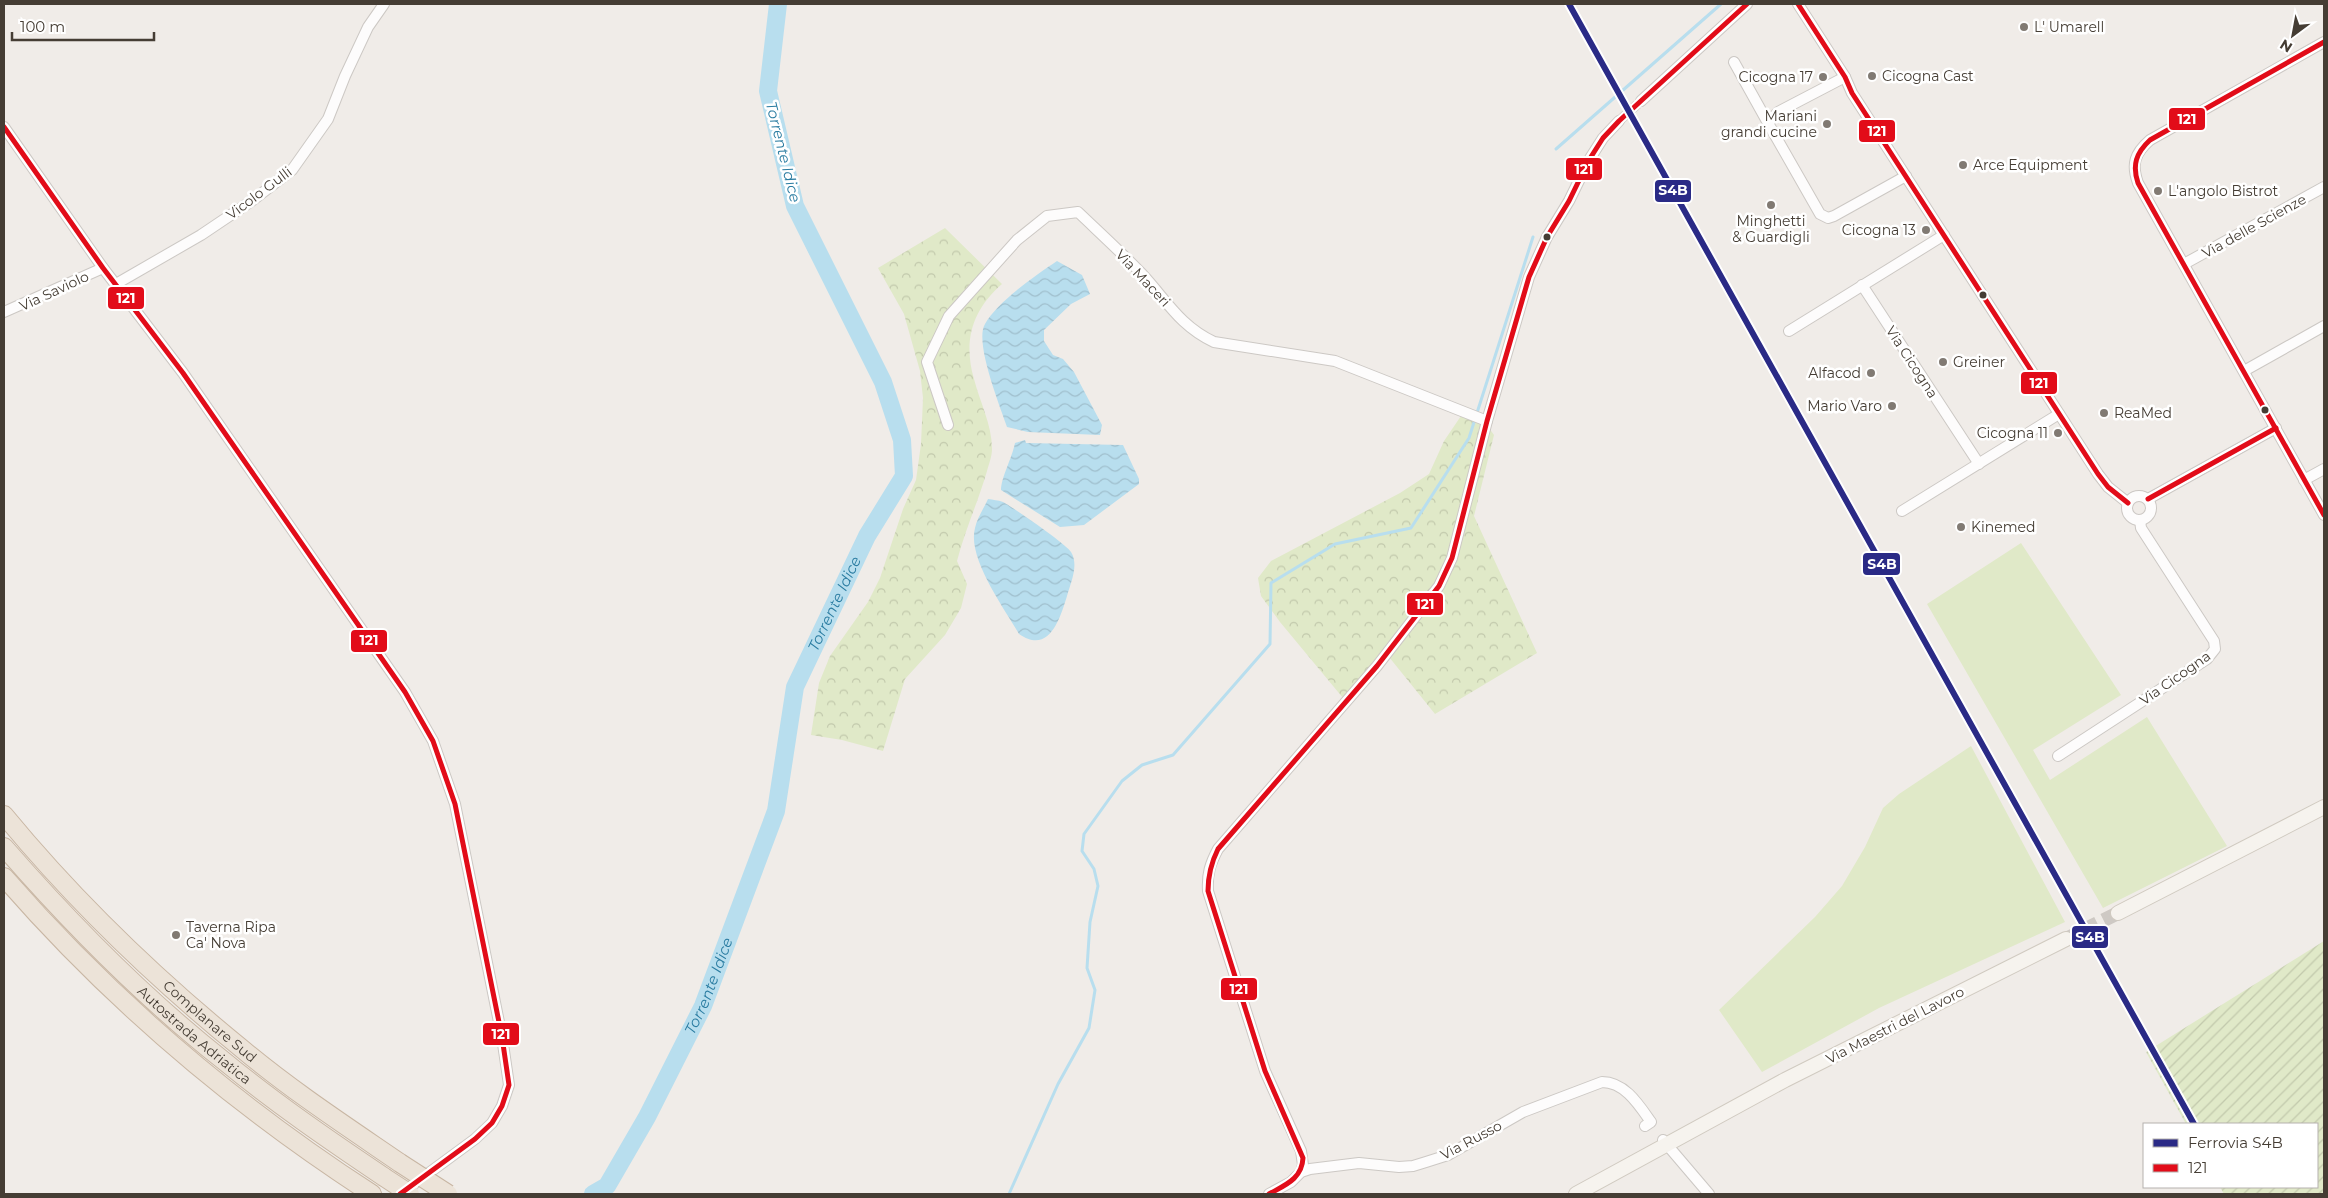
<svg xmlns="http://www.w3.org/2000/svg" width="2328" height="1198" font-family="Montserrat,sans-serif">
<style>
.grass{fill:#e0e9c8}
.park{fill:url(#park-crowns)}
.garden{fill:url(#garden-furrows)}
.water{fill:url(#water-waves)}
.lines{fill:none;stroke-linecap:round;stroke-linejoin:round}
.stream{stroke:#b8deee;stroke-width:3}
.river{stroke:#b8deee;stroke-width:18}
.street-tunnel{stroke:#cec9c4;stroke-width:10;stroke-dasharray:10 5;stroke-linecap:butt}
.secondary-tunnel{stroke:#cec9c4;stroke-width:14;stroke-dasharray:14 7;stroke-linecap:butt}
.street-casing{stroke:#ccc8c4;stroke-width:12}
.secondary-casing{stroke:#d0cac0;stroke-width:16}
.highway-casing{stroke:#c8b6a3;stroke-width:20}
.street{stroke:#fdfcfc;stroke-width:10}
.secondary{stroke:#f6f3ee;stroke-width:14}
.highway{stroke:#ece3d8;stroke-width:18}
.highway-bridge-casing{stroke:#c8b6a3;stroke-width:20;stroke-linecap:butt}
.highway-bridge{stroke:#ece3d8;stroke-width:18}
.bus-1-casing{stroke:#fff;stroke-width:9}
.bus-1{stroke:#e20c19;stroke-width:5}
.rail-1-casing{stroke:#fff;stroke-width:10}
.rail-1{stroke:#2a2a86;stroke-width:6}
.poi-dot{fill:#817a73;stroke:#fff;stroke-width:2}
.bus-dot{fill:#453d34;stroke:#fff;stroke-width:2}
.labels{text-anchor:middle;stroke-width:5;stroke-linejoin:round;paint-order:stroke}
.poi-label{font-size:14px;fill:#453d34;stroke:#fff;text-anchor:start}
.street-label{font-size:14px;fill:#453d34;stroke:#fff}
.water-label{font-size:15px;font-style:italic;fill:#2a7ca1;stroke:#fff}
.line-badge{stroke:#fff;stroke-width:2}
.badge-label{font-size:14px;text-anchor:middle;font-weight:bold;fill:#fff}
</style>
<defs>
<pattern id="park-crowns" width="20" height="18" patternUnits="userSpaceOnUse" patternTransform="scale(1.25)"><rect width="20" height="18" fill="#e0e9c8"/><path d="M2 6a3 3 0 1 1 6 0M12 15a3 3 0 1 1 6 0" fill="none" stroke="#c2c9ac"/></pattern>
<pattern id="garden-furrows" width="10" height="10" patternUnits="userSpaceOnUse" patternTransform="scale(1.25)"><rect width="10" height="10" fill="#e0e9c8"/><path d="M-1 1l2-2M0 10L10 0M9 11l2-2" fill="none" stroke="#c2c9ac"/></pattern>
<pattern id="water-waves" width="16" height="10" patternUnits="userSpaceOnUse" patternTransform="scale(1.25)"><rect width="16" height="10" fill="#b8deee"/><path d="M0 5q4-4 8 0t8 0" fill="none" stroke="#a0bfcd"/></pattern>
</defs>
<rect width="100%" height="100%" fill="#f0ece8"/>
<g class="grass">
<polygon points="2021,543 2121,695 2033,750 2050,780 2147,717 2227,846 2103,908 1927,604"/>
<polygon points="1971,746 2065,922 1879,1008 1762,1072 1719,1010 1815,917 1842,886 1865,847 1883,808 1899,794"/>
</g>
<g class="park">
<path d="M 945,228 L 1002,284 C 972,310 963,341 974,379 C 980,403 992,424 992,449 C 992,456 989,464 987,471 C 978,502 965,530 957,561 L 967,584 L 961,608 L 945,635 L 905,679 L 883,751 L 842,740 L 811,735 L 819,683 L 830,656 L 868,602 L 880,578 L 903,509 L 916,480 L 921,444 L 923,398 L 920,371 L 904,314 L 878,268 Z"/>
<polygon points="1463,413 1482,418 1494,435 1474,516 1537,653 1435,714 1389,657 1348,704 1280,622 1261,596 1258,578 1271,561 1400,493 1429,474 1444,441"/>
</g>
<polygon class="garden" points="2324,941 2324,1194 2224,1194 2220,1187 2317,1187 2317,1124 2186,1124 2146,1052"/>
<g class="water">
<path d="M 1057,261 L 1082,275 L 1090,294 L 1071,304 L 1044,330 L 1044,341 L 1053,355 L 1063,359 L 1074,372 L 1102,425 L 1100,435 L 1028,432 L 1007,427 C 1000,406 974,342 985,324 C 997,302 1036,275 1057,261 Z"/>
<path d="M 1025,440 L 1026,443 L 1123,445 L 1139,479 L 1139,484 L 1084,525 L 1060,527 L 1001,490 C 1001,478 1012,458 1015,443 Z"/>
<path d="M 988,499 C 993,500 998,500 1003,502 C 1011,506 1068,545 1071,552 C 1079,565 1071,582 1067,596 C 1060,619 1049,655 1019,634 C 1004,608 967,558 975,528 C 977,518 984,508 988,499 Z"/>
</g>
<g class="lines">
<g class="stream">
<polyline points="1556,149 1721,4"/>
<polyline points="1009,1194 1058,1084 1089,1028 1095,990 1087,968 1090,922 1098,886 1094,869 1082,851 1084,834 1122,781 1142,765 1173,755 1270,644 1271,583 1335,544 1411,528 1469,438 1533,237"/>
</g>
<path class="river" id="s1" d="M 593,1194 L 607,1186 L 647,1117 L 703,1006 L 776,811 L 795,687 L 867,536 L 904,476 L 902,440 L 883,382 L 795,206 L 768,91 L 778,4"/>
<polyline class="street-tunnel" points="1619,121 1641,101"/>
<polyline class="secondary-tunnel" points="2066,939 2118,913"/>
<g class="street-casing">
<g id="street">
<polyline points="1798,4 1845,77 1852,93 2098,474 2108,487 2128,503"/>
<path d="M 2324,42 L 2150,140 C 2135,153 2131,164 2138,183 L 2324,515"/>
<polyline points="1734,62 1768,123"/>
<polyline points="1845,77 1778,112 1768,123 1820,214 1828,218 1834,216 1906,176"/>
<polyline points="1641,101 1747,4"/>
<polyline points="4,127 103,268 183,373 405,692 433,741 455,804 502,1037 509,1085 502,1106 492,1123 475,1139 403,1192"/>
<polyline points="2184,264 2324,187"/>
<polyline points="116,284 201,235 253,200 292,170 328,119 345,76 368,27 384,4"/>
<polyline points="1862,285 1979,464"/>
<polyline points="4,312 103,268"/>
<polyline points="1789,331 1944,235"/>
<polyline points="2244,371 2324,326"/>
<path d="M 948,425 L 927,362 L 949,316 L 1017,240 L 1047,216 L 1078,212 C 1100,233 1122,253 1142,274 C 1167,301 1180,326 1214,342 L 1335,361 L 1487,421"/>
<polyline points="2304,480 2324,469"/>
<circle cx="2139" cy="508" r="12"/>
<polyline points="2148,499 2276,428"/>
<polyline points="1902,511 2059,414"/>
<polyline points="2058,756 2207,659 2215,649 2214,641 2141,528 2140,520"/>
<polyline points="1663,1140 1709,1194"/>
<path d="M 1301,1172 L 1303,1165 L 1301,1151 L 1265,1071 L 1208,891 C 1207,874 1210,864 1218,849 L 1377,666 L 1439,586 L 1452,558 L 1487,421 L 1529,277 L 1547,237 L 1569,201 L 1589,160 L 1603,138 L 1619,121"/>
<path d="M 1269,1194 L 1291,1182 L 1301,1172 L 1310,1169 L 1359,1163 L 1399,1167 L 1413,1166 L 1426,1162 L 1448,1155 L 1523,1112 L 1602,1082 C 1625,1082 1639,1105 1651,1122 L 1645,1126"/>
</g>
</g>
<g class="secondary-casing">
<g id="secondary">
<polyline points="2118,913 2324,807"/>
<polyline points="1576,1194 1785,1080 2066,939"/>
</g>
</g>
<g class="highway-casing">
<g id="highway">
<path id="s2" d="M 4,815 C 74,900 155,978 241,1048 C 291,1090 346,1126 400,1163"/>
<path id="s3" d="M 4,847 C 71,924 144,998 224,1061 C 275,1103 329,1140 384,1177"/>
<path d="M 4,877 C 110,999 236,1106 372,1194"/>
</g>
</g>
<use href="#street" class="street"/>
<use href="#secondary" class="secondary"/>
<use href="#highway" class="highway"/>
<g class="highway-bridge-casing">
<g id="highway-bridge">
<polyline points="400,1163 448,1194"/>
<polyline points="384,1177 410,1194"/>
</g>
</g>
<use href="#highway-bridge" class="highway-bridge"/>
<g class="bus-1-casing">
<g id="bus-1">
<polyline points="1798,4 1845,77 1852,93 2098,474 2108,487 2128,503"/>
<path d="M 2324,42 L 2150,140 C 2136,153 2132,165 2138,183 L 2324,515"/>
<polyline points="4,127 103,268 183,373 405,692 433,741 455,804 502,1037 509,1085 502,1106 492,1123 475,1139 400,1194"/>
<polyline points="2148,499 2276,428"/>
<path d="M 1269,1194 C 1285,1185 1302,1179 1303,1158 L 1265,1071 L 1208,891 C 1208,875 1211,863 1218,849 L 1377,666 L 1439,586 L 1452,558 L 1487,421 L 1529,277 L 1547,237 L 1569,201 L 1589,160 L 1603,138 L 1619,121 L 1747,4"/>
</g>
</g>
<use href="#bus-1" class="bus-1"/>
<g class="rail-1-casing">
<polyline id="rail-1" points="1569,4 2194,1124"/>
</g>
<use href="#rail-1" class="rail-1"/>
</g>
<g class="poi-dot">
<circle cx="2024" cy="27" r="5"/>
<circle cx="1872" cy="76" r="5"/>
<circle cx="1823" cy="77" r="5"/>
<circle cx="1827" cy="124" r="5"/>
<circle cx="1963" cy="165" r="5"/>
<circle cx="2158" cy="191" r="5"/>
<circle cx="1771" cy="205" r="5"/>
<circle cx="1926" cy="230" r="5"/>
<circle cx="1943" cy="362" r="5"/>
<circle cx="1871" cy="373" r="5"/>
<circle cx="1892" cy="406" r="5"/>
<circle cx="2104" cy="413" r="5"/>
<circle cx="2058" cy="433" r="5"/>
<circle cx="1961" cy="527" r="5"/>
<circle cx="176" cy="935" r="5"/>
</g>
<g class="bus-dot">
<circle cx="1547" cy="237" r="4.5"/>
<circle cx="1983" cy="295" r="4.5"/>
<circle cx="2265" cy="410" r="4.5"/>
</g>
<g class="labels">
<g class="poi-label">
<text x="2034" y="32">L' Umarell</text>
<text x="1882" y="81">Cicogna Cast</text>
<text x="1813" y="82" text-anchor="end">Cicogna 17</text>
<text x="1817" y="121" text-anchor="end">Mariani<tspan x="1817" dy="16">grandi cucine</tspan></text>
<text x="1973" y="170">Arce Equipment</text>
<text x="2168" y="196">L'angolo Bistrot</text>
<text x="1771" y="226" text-anchor="middle">Minghetti<tspan x="1771" dy="16">&amp; Guardigli</tspan></text>
<text x="1916" y="235" text-anchor="end">Cicogna 13</text>
<text x="1953" y="367">Greiner</text>
<text x="1861" y="378" text-anchor="end">Alfacod</text>
<text x="1882" y="411" text-anchor="end">Mario Varo</text>
<text x="2114" y="418">ReaMed</text>
<text x="2048" y="438" text-anchor="end">Cicogna 11</text>
<text x="1971" y="532">Kinemed</text>
<text x="186" y="932">Taverna Ripa<tspan x="186" dy="16">Ca' Nova</tspan></text>
</g>
<g class="street-label">
<text transform="translate(259 193) rotate(-37)" y="5">Vicolo Gulli</text>
<text transform="translate(2254 226) rotate(-29)" y="5">Via delle Scienze</text>
<text transform="translate(1143 278) rotate(47)" y="5">Via Maceri</text>
<text transform="translate(54 291) rotate(-25)" y="5">Via Saviolo</text>
<text transform="translate(1912 362) rotate(57)" y="5">Via Cicogna</text>
<text transform="translate(2175 678) rotate(-35)" y="5">Via Cicogna</text>
<text dy="5" stroke="none"><textPath href="#s2" startOffset="292">Complanare Sud</textPath></text>
<text transform="translate(1895 1025) rotate(-27)" y="5">Via Maestri del Lavoro</text>
<text dy="5" stroke="none"><textPath href="#s3" startOffset="268">Autostrada Adriatica</textPath></text>
<text transform="translate(1471 1140) rotate(-28)" y="5">Via Russo</text>
</g>
<g class="water-label">
<text transform="translate(783 152) rotate(76)" y="5">Torrente Idice</text>
<text dy="5" stroke="none"><textPath href="#s1" startOffset="646">Torrente Idice</textPath></text>
<text dy="5" stroke="none"><textPath href="#s1" startOffset="241">Torrente Idice</textPath></text>
</g>
</g>
<g class="line-badge">
<rect x="2168" y="107" width="38" height="24" rx="5" fill="#e20c19"/>
<rect x="1858" y="119" width="38" height="24" rx="5" fill="#e20c19"/>
<rect x="1565" y="157" width="38" height="24" rx="5" fill="#e20c19"/>
<rect x="1654" y="179" width="38" height="24" rx="5" fill="#2a2a86"/>
<rect x="107" y="286" width="38" height="24" rx="5" fill="#e20c19"/>
<rect x="2020" y="371" width="38" height="24" rx="5" fill="#e20c19"/>
<rect x="1862" y="552" width="39" height="24" rx="5" fill="#2a2a86"/>
<rect x="1406" y="592" width="38" height="24" rx="5" fill="#e20c19"/>
<rect x="350" y="629" width="38" height="24" rx="5" fill="#e20c19"/>
<rect x="2071" y="925" width="38" height="24" rx="5" fill="#2a2a86"/>
<rect x="1220" y="977" width="38" height="24" rx="5" fill="#e20c19"/>
<rect x="482" y="1022" width="38" height="24" rx="5" fill="#e20c19"/>
</g>
<g class="badge-label">
<text x="2187" y="124">121</text>
<text x="1877" y="136">121</text>
<text x="1584" y="174">121</text>
<text x="1673" y="195">S4B</text>
<text x="126" y="303">121</text>
<text x="2039" y="388">121</text>
<text x="1882" y="569">S4B</text>
<text x="1425" y="609">121</text>
<text x="369" y="645">121</text>
<text x="2090" y="942">S4B</text>
<text x="1239" y="994">121</text>
<text x="501" y="1039">121</text>
</g>
<rect width="2328" height="1198" fill="none" stroke="#453d34" stroke-width="10"/>
<rect x="2143" y="1123" width="175" height="65" fill="#ffffff" stroke="#b5b1ae"/>
<rect x="2153" y="1139" width="25" height="8" fill="#2a2a86" stroke="#b5b1ae"/>
<text x="2188" y="1148" font-size="15" fill="#453d34">Ferrovia S4B</text>
<rect x="2153" y="1164" width="25" height="8" fill="#e20c19" stroke="#b5b1ae"/>
<text x="2188" y="1173" font-size="15" fill="#453d34">121</text>
<g transform="translate(2293 35) rotate(212)" stroke="#ffffff" stroke-width="4" paint-order="stroke">
<path d="M0-4L9 19L0 12L-9 19Z" fill="#453d34"/>
<text y="-8" font-size="14" font-weight="bold" text-anchor="middle" fill="#453d34">N</text>
</g>
<path d="M12 32v8h142v-8" fill="none" stroke="#453d34" stroke-width="2.5"/>
<text x="20" y="32" font-size="15" fill="#453d34" stroke="#ffffff" stroke-width="4" paint-order="stroke">100 m</text>
</svg>
